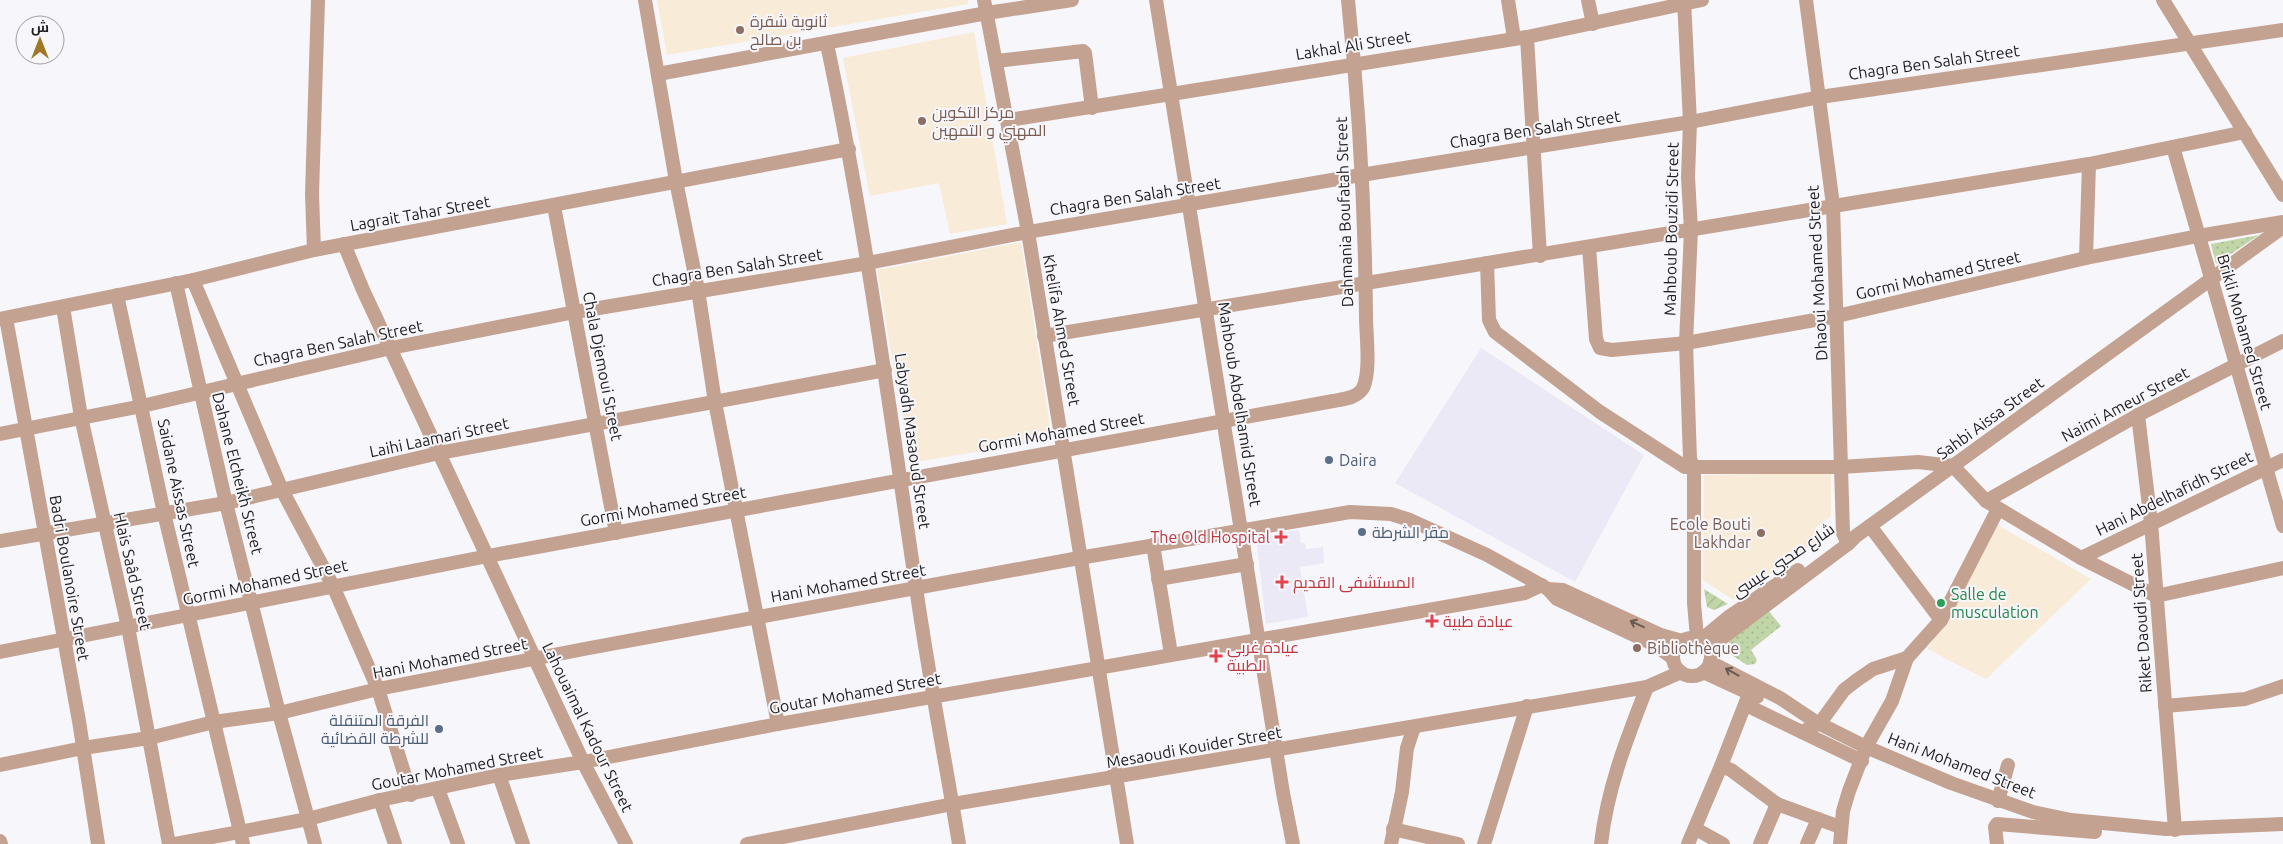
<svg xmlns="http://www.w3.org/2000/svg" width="2283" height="844" font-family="Ubuntu,Cairo,sans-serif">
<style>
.built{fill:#eae9f5}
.education{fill:#f8ebd7}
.grass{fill:url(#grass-dots)}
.garden{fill:url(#garden-furrows)}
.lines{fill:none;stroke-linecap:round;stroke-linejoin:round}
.minor{stroke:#c4a291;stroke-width:14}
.oneway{stroke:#695953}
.education-dot{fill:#8d6e63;stroke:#f7f6fb;stroke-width:2}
.service-dot{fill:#5c6f8a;stroke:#f7f6fb;stroke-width:2}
.health-dot{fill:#e0444e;stroke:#f7f6fb;stroke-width:2}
.leisure-dot{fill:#2e9e5b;stroke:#f7f6fb;stroke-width:2}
.labels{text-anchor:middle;stroke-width:4;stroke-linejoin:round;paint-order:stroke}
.education-label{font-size:16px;fill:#785e54;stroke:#f7f6fb;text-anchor:start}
.street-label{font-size:16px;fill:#1e1e20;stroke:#f7f6fb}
.service-label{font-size:16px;fill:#4e5e75;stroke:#f7f6fb;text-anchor:start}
.health-label{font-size:16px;fill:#be3a42;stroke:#f7f6fb;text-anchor:start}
.leisure-label{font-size:16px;fill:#27864d;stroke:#f7f6fb;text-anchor:start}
</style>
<defs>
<pattern id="grass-dots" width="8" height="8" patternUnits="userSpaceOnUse" patternTransform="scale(1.25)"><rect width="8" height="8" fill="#c0d5a8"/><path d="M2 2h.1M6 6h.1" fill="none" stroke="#a5b690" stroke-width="1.8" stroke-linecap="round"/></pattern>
<pattern id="garden-furrows" width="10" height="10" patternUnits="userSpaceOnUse" patternTransform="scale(1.25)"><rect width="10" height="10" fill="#c0d5a8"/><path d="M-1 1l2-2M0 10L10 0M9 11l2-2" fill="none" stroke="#a5b690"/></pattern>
</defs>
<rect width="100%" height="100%" fill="#f7f6fb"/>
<g class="built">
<polygon points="1481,348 1644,455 1575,582 1395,483"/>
<polygon points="1299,530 1301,543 1305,543 1306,549 1323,547 1324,563 1300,567 1308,617 1266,624 1256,537"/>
</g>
<g class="education">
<polygon points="657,0 968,0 968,4 667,55"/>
<polygon points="974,32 1007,224 950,234 939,183 870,196 843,58"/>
<polygon points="1021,242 1052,439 910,463 877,270"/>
<polygon points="1831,473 1831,516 1815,528 1822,538 1733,600 1703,580 1704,475"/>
<polygon points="1996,524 2091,579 1986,679 1927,649 1953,609"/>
</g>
<g class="grass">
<polygon points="2259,235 2216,264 2211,244"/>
<polygon points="1767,609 1781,626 1751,650 1757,660 1755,664 1747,665 1727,652 1730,638"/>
</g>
<polygon class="garden" points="1704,589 1728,604 1714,610 1707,607"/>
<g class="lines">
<g class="minor">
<polyline points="645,0 676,181 698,290 715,402 778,724"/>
<polyline points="984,0 1028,232 1127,844"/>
<polyline points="1156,0 1283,793 1293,844"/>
<polyline points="1508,0 1514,38"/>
<polyline points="1588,0 1593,24"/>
<polyline points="1684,0 1690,122 1688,177 1691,230 1686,343 1690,459 1694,468 1694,603 1697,638"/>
<polyline points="1806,0 1833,205 1843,533 1848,544"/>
<polyline points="2163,0 2283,195"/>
<polyline points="1527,37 1540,256"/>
<path d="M 827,44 C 865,224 889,405 916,587 C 928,673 945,758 959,844"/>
<polyline points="997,61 1083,51 1085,53 1092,108"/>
<polyline points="658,74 987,13 1072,0"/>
<polyline points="1009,120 1527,37 1702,0"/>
<polyline points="2173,147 2283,526"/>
<polyline points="554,206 616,533"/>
<polyline points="344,244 363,290 583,762 626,844"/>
<polyline points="1589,247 1596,339 1600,348 1612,350 1686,343 1837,316 2086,258 2198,236 2283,222"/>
<polyline points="314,250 312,194 318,0"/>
<polyline points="2086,258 2089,164"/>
<polyline points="1487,263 1489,320 1495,332 1600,412 1685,467 1841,467 1918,462 1953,466 1986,501 2081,558 2156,596 2283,568"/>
<polyline points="193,280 282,490 333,586 378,689 411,795"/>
<polyline points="176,283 226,503 279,713 315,844"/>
<polyline points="117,295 164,513 243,844"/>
<polyline points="63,307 81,417 128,627 169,844"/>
<polyline points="6,318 79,721 98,844"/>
<polyline points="0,319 193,280 314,250 849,149"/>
<polyline points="1044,336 2089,164 2245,132"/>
<polyline points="2138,415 2151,523 2175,830"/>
<polyline points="0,434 142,406 391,348 575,312 868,263 1028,232 1361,175 1690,122 1820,97 2283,30"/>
<polyline points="1986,501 2138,415 2283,341"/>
<polyline points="1870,526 1941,620"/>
<polyline points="0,541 226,503 439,453 885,370"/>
<polyline points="1153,545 1171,654"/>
<polyline points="2081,558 2283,460"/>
<polyline points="1158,579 1247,564"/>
<polyline points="1548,589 1557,599 1655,645 1673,658"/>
<circle cx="1692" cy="657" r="19"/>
<polyline points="1701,640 1730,616 1798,570"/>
<polyline points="1709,648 1848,544 1856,536 2283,227"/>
<path d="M 0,652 L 488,556 L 1333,401 C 1344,399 1357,398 1363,388 C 1371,371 1366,335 1366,316 C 1365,210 1359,105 1348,0"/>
<polyline points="1710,662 1780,698 1816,722 1866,747 1951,783 2033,812 2071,820 2166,829 2283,824"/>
<polyline points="1703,672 1757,697"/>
<polyline points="1749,694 1721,766 1731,770 1777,804 1840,827"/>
<polyline points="1746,705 1862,761"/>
<polyline points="2165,706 2245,699 2283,686"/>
<polyline points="1802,732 1820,723 1844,690 1857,680 1873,669 1907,658"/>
<polyline points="0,765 83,748 149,738 214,722 279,713 378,689 584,649 1079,558 1350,512 1391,514 1410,520 1487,555 1548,589 1563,590 1661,635 1682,641"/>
<polyline points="499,775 523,844"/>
<polyline points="438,789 458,844"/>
<polyline points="380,800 395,844"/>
<polyline points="1998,801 2008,765"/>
<polyline points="1393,829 1458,844"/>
<polyline points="1696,829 1723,844"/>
<polyline points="0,841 1,844"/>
<polyline points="175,844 308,819 380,800 499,775 583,762 778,724 1491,599 1525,593 1542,585"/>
<polyline points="747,844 953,804 1647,687 1681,672"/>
<polyline points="1391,844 1402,792 1407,748 1414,727"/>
<polyline points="1484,844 1527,706"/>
<path d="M 1601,844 C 1607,789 1627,738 1647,687"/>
<polyline points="1688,844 1721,766"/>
<polyline points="1760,844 1777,804"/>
<polyline points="1807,844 1818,819"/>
<polyline points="1840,844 1843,811 1849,791 1866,747 1892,701 1907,658 1941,620 1998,509"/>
<polyline points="1997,844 1995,827 1997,824 2095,832"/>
</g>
</g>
<defs><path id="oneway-shaft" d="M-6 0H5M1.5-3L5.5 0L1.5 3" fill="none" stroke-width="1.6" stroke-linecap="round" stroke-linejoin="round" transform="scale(1.25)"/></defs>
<g class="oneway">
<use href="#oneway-shaft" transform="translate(1637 624) rotate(-155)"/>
<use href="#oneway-shaft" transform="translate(1732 672) rotate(-151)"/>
</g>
<g class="education-dot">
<circle cx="740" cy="30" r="5"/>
<circle cx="922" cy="121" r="5"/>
<circle cx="1761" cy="533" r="5"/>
<circle cx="1637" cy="648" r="5"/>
</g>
<g class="service-dot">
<circle cx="1329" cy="460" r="5"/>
<circle cx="1362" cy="532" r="5"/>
<circle cx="439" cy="729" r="5"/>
</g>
<g class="health-dot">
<path d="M1278.5 529.5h5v5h5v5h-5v5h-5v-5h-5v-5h5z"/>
<path d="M1279.5 574.5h5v5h5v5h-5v5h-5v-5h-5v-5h5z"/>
<path d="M1429.5 613.5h5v5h5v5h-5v5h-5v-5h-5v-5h5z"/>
<path d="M1213.5 648.5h5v5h5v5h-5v5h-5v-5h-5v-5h5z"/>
</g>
<circle class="leisure-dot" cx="1941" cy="603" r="5"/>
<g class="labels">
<g class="education-label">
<text x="750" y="27">ثانوية شقرة<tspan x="750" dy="18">بن صالح</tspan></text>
<text x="932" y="118">مركز التكوين<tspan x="932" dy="18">المهني و التمهين</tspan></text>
<text x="1751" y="530" text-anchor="end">Ecole Bouti<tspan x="1751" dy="18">Lakhdar</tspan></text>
<text x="1647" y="654">Bibliothèque</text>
</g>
<g class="street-label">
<text transform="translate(1353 45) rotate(-9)" y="6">Lakhal Ali Street</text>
<text transform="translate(1934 62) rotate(-8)" y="6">Chagra Ben Salah Street</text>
<text transform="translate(1535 129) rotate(-9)" y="6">Chagra Ben Salah Street</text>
<text transform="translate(1135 196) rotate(-9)" y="6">Chagra Ben Salah Street</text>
<text transform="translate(1344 212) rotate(-92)" y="6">Dahmania Boufatah Street</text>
<text transform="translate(420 213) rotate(-10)" y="6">Lagrait Tahar Street</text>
<text transform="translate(1671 229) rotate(-89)" y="6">Mahboub Bouzidi Street</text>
<text transform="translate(737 267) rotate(-9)" y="6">Chagra Ben Salah Street</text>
<text transform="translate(1817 273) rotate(-93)" y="6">Dhaoui Mohamed Street</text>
<text transform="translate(1938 275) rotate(-13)" y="6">Gormi Mohamed Street</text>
<text transform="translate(1062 330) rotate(80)" y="6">Khelifa Ahmed Street</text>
<text transform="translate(2245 332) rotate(74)" y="6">Brikli Mohamed Street</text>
<text transform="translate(338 343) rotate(-12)" y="6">Chagra Ben Salah Street</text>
<text transform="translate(603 366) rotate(79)" y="6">Chala Djemoui Street</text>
<text transform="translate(1240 404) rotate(81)" y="6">Mahboub Abdelhamid Street</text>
<text transform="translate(2125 404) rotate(-28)" y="6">Naimi Ameur Street</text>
<text transform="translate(1990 418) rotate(-36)" y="6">Sahbi Aissa Street</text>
<text transform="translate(1061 432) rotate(-10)" y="6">Gormi Mohamed Street</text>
<text transform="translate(439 437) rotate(-12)" y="6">Laihi Laamari Street</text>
<text transform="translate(913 441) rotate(82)" y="6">Labyadh Masaoud Street</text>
<text transform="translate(238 473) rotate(76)" y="6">Dahane Elcheikh Street</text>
<text transform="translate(179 493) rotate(78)" y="6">Saidane Aissas Street</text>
<text transform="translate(2174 493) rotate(-26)" y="6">Hani Abdelhafidh Street</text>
<text transform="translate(663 506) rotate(-10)" y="6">Gormi Mohamed Street</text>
<text transform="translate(1783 560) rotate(-34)" y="6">شارع صحبي عيسى</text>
<text transform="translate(133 571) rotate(77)" y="6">Hlais Saâd Street</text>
<text transform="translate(70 578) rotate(80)" y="6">Badri Boulanoire Street</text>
<text transform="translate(265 582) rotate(-12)" y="6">Gormi Mohamed Street</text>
<text transform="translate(848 583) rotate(-10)" y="6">Hani Mohamed Street</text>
<text transform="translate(2141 623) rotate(-94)" y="6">Riket Daoudi Street</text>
<text transform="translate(450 658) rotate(-11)" y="6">Hani Mohamed Street</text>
<text transform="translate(855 693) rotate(-10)" y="6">Goutar Mohamed Street</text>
<text transform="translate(588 727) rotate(64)" y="6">Lahouaimal Kadour Street</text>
<text transform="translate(1194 747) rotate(-10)" y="6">Mesaoudi Kouider Street</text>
<text transform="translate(1962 765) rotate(21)" y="6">Hani Mohamed Street</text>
<text transform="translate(457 768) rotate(-11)" y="6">Goutar Mohamed Street</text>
</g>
<g class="service-label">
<text x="1339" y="466">Daira</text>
<text x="1372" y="538">مقر الشرطة</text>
<text x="429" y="726" text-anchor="end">الفرقة المتنقلة<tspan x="429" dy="18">للشرطة القضائية</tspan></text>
</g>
<g class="health-label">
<text x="1270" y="543" text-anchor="end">The Old Hospital</text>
<text x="1293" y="588">المستشفى القديم</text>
<text x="1443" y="627">عيادة طبية</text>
<text x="1227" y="653">عيادة غربي<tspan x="1227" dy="18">الطبية</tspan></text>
</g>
<g class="leisure-label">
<text x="1951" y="600">Salle de<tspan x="1951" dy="18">musculation</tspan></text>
</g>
</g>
<g transform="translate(40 40)"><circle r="24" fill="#f7f6fb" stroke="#a0a0a3"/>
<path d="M0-4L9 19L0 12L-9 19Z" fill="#9e7825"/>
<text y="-8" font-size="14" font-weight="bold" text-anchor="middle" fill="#1e1e20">ش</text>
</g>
</svg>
